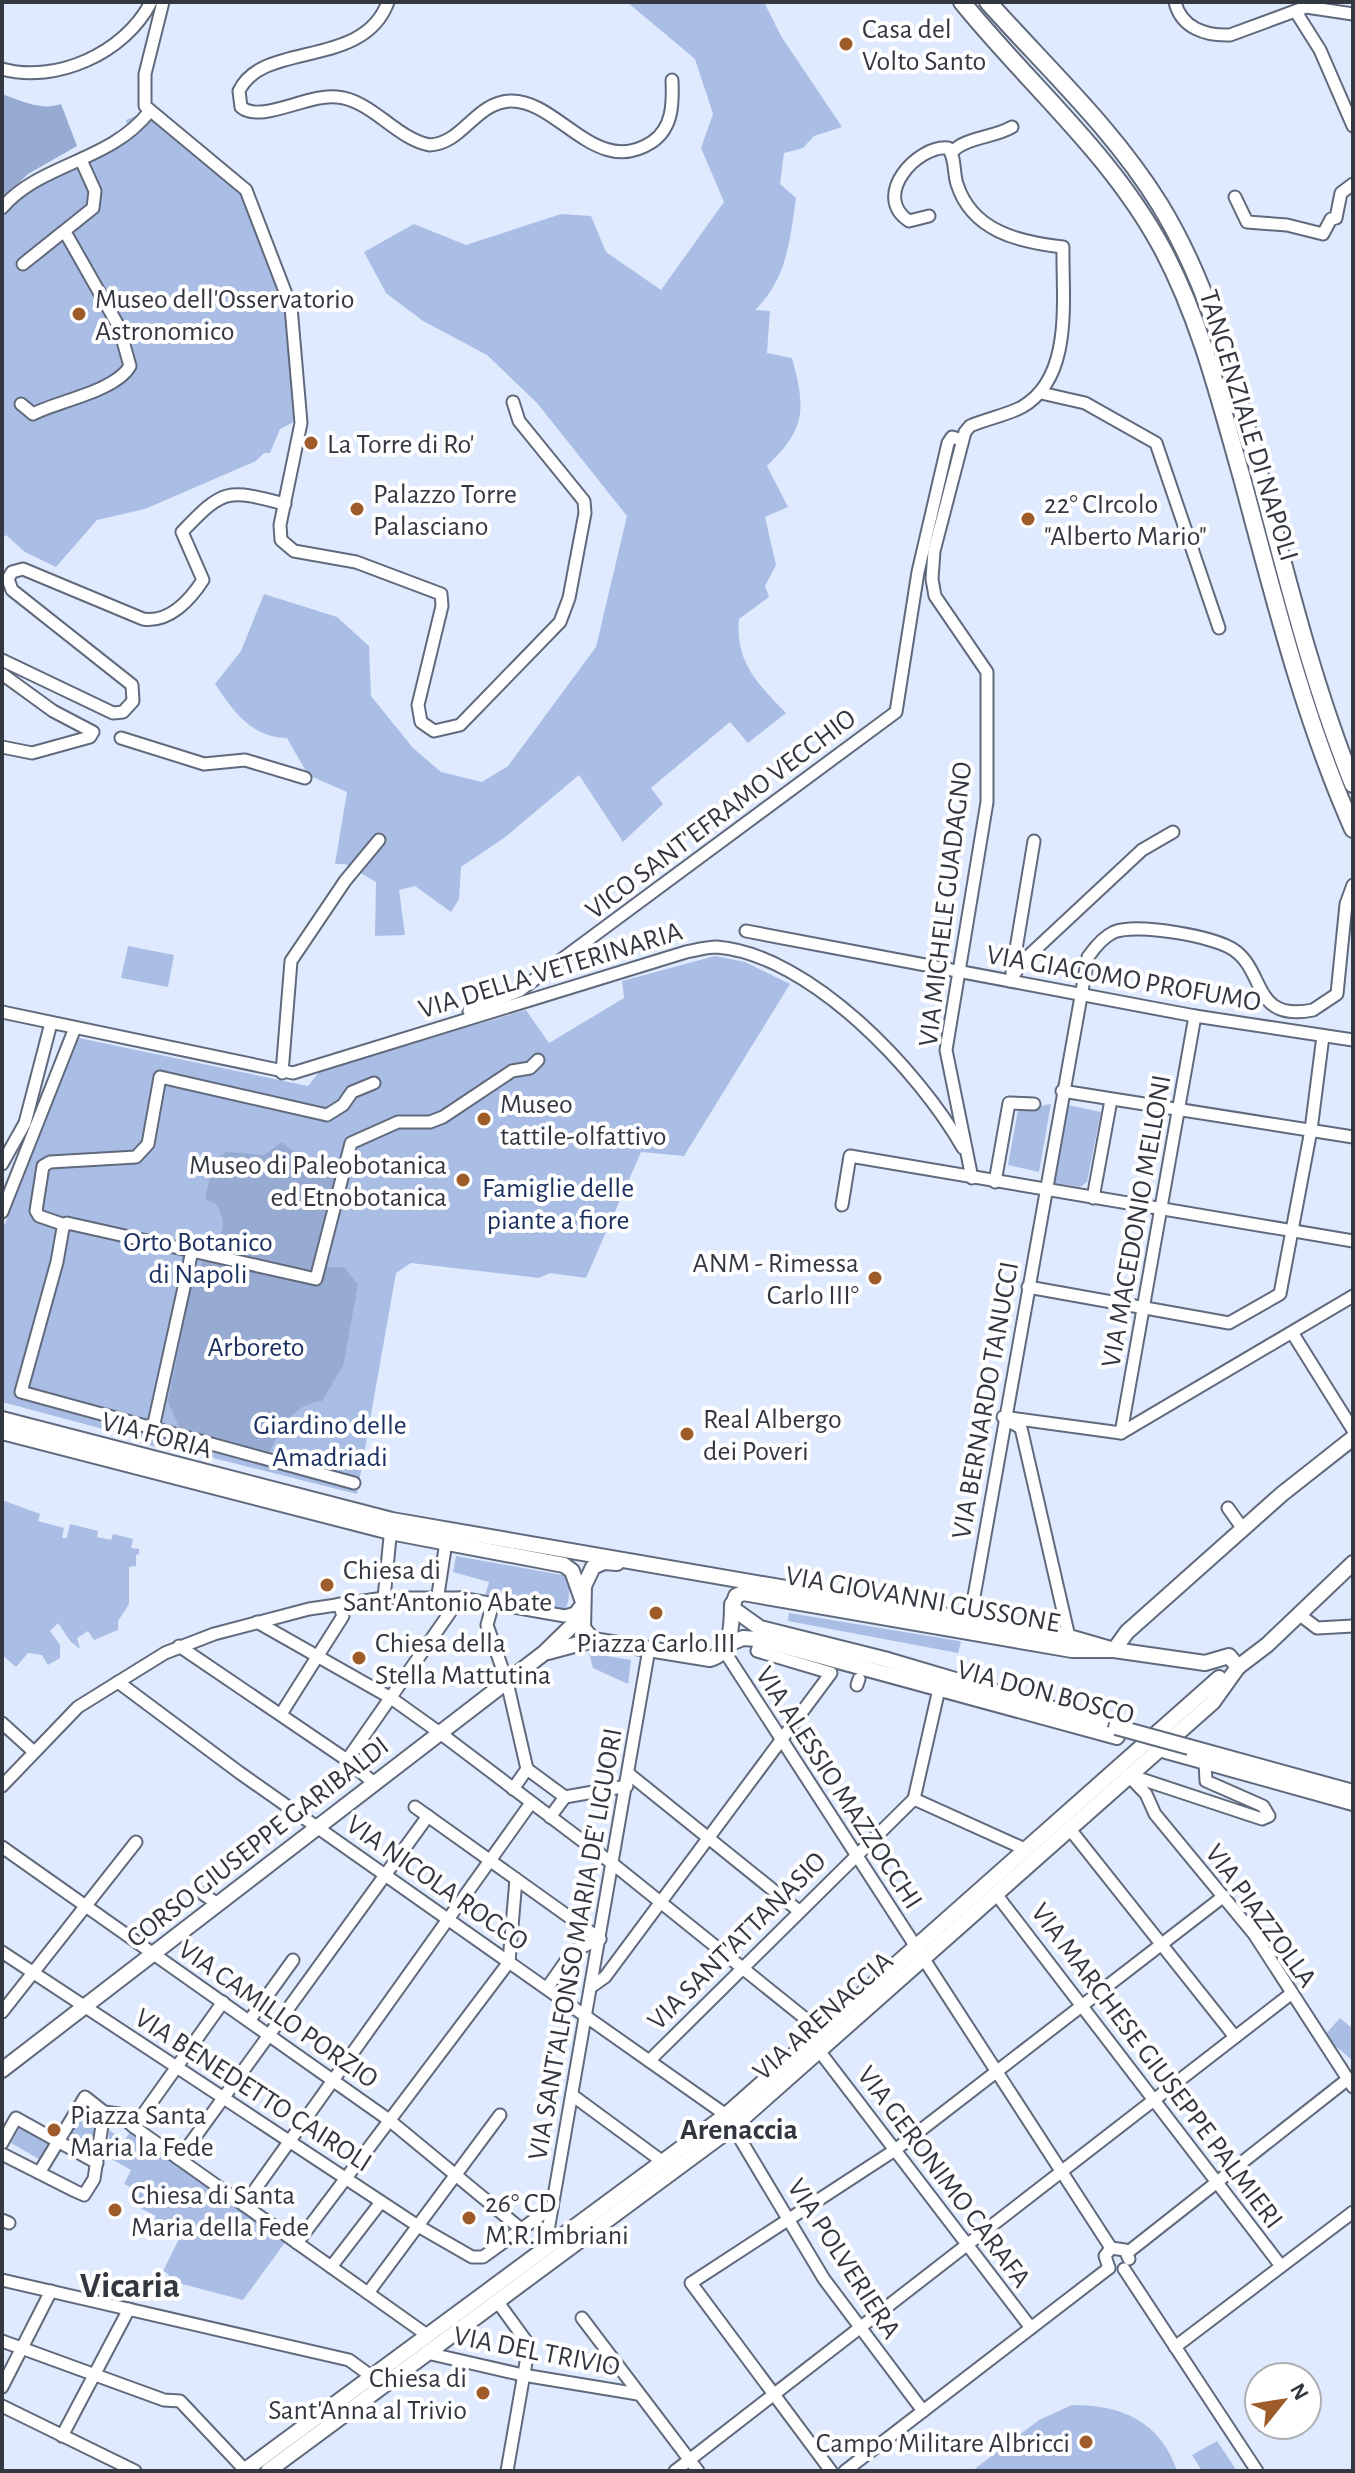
<svg xmlns="http://www.w3.org/2000/svg" width="1355" height="2473" font-family="'Alegreya Sans',sans-serif">
<style>
.green{fill:#aabee5}
.forest{fill:#97aad1}
.lines{fill:none;stroke-linecap:round;stroke-linejoin:round}
.minor-casing{stroke:#616a7c;stroke-width:15}
.major-casing{stroke:#616a7c;stroke-width:18}
.highway-casing{stroke:#616a7c;stroke-width:20}
.minor{stroke:#fff;stroke-width:11}
.major{stroke:#fff;stroke-width:14}
.highway{stroke:#fff;stroke-width:16}
.major-bridge-casing{stroke:#616a7c;stroke-width:18;stroke-linecap:butt}
.major-bridge{stroke:#fff;stroke-width:14}
.poi-dot{fill:#9e5c2a;stroke:#fff;stroke-width:3}
.labels{text-anchor:middle;stroke-width:8;stroke-linejoin:round;paint-order:stroke}
.poi-label{font-size:28px;fill:#33373f;stroke:#fff;text-anchor:start}
.street-label{font-size:28px;fill:#33373f;stroke:#fff}
.park-label{font-size:28px;fill:#1c3062;stroke:#fff}
.neighbourhood-label{font-size:30px;font-weight:bold;fill:#33373f;stroke:#fff}
.district-label{font-size:36px;font-weight:bold;fill:#33373f;stroke:#fff}
</style>
<rect width="100%" height="100%" fill="#dfeaff"/>
<g class="green">
<path d="M 627,2 L 764,2 L 781,36 L 842,127 L 814,136 L 803,148 L 784,153 L 780,184 L 796,198 C 790,240 787,279 755,310 L 770,311 L 767,353 L 792,358 C 806,409 806,429 767,466 L 788,507 L 765,517 L 776,565 L 765,586 L 769,597 L 739,619 C 735,662 758,684 786,713 L 748,743 L 730,722 L 651,788 L 663,804 L 623,842 L 579,775 L 504,838 L 461,867 L 459,899 L 451,912 L 415,886 L 399,890 L 405,935 L 375,936 L 376,882 L 345,864 L 335,864 L 347,792 L 308,775 L 287,738 C 251,737 234,712 215,684 L 241,651 L 264,594 L 337,617 L 369,646 L 371,696 L 413,748 L 441,772 L 482,782 L 508,766 L 596,647 L 627,516 L 537,403 L 487,355 L 423,321 L 386,293 L 364,252 L 414,224 L 466,245 L 561,214 L 591,216 L 606,252 L 661,290 L 724,202 L 701,148 L 713,114 L 695,59 Z"/>
<path d="M 143,113 C 166,127 228,175 242,196 C 276,250 299,358 296,421 L 280,429 L 270,453 L 264,453 L 256,461 L 145,509 L 97,520 L 56,567 L 25,552 L 6,535 L 2,539 L 2,206 L 128,131 L 126,120 Z"/>
<polygon points="128,946 174,955 168,987 121,978"/>
<polygon points="715,956 745,962 790,984 684,1156 641,1152 586,1278 550,1273 539,1278 411,1263 396,1273 357,1494 165,1446 164,1449 133,1441 133,1437 2,1402 2,1231 79,1038 308,1086 320,1071 526,1010 549,1043 624,998 622,981"/>
<polygon points="1051,1104 1039,1172 1008,1165 1018,1110"/>
<polygon points="1068,1105 1101,1112 1087,1182 1080,1187 1054,1183"/>
<polygon points="2,1500 40,1514 38,1521 64,1528 62,1538 67,1538 70,1524 98,1531 97,1537 111,1540 113,1534 133,1539 131,1548 139,1549 139,1554 136,1555 136,1566 129,1567 129,1604 118,1621 118,1630 94,1640 88,1631 77,1638 80,1649 71,1642 58,1623 50,1631 60,1645 60,1658 48,1665 42,1655 28,1653 16,1667 2,1655"/>
<path d="M 456,1556 L 562,1575 L 568,1578 C 570,1588 570,1603 564,1611 L 485,1596 L 489,1582 L 453,1572 Z"/>
<polygon points="789,1613 959,1641 961,1642 958,1653 788,1621"/>
<polygon points="589,1653 631,1660 628,1684 593,1668"/>
<polygon points="1340,2018 1353,2029 1353,2061 1324,2036"/>
<polygon points="84,2107 97,2116 92,2151 68,2136"/>
<polygon points="20,2127 51,2144 42,2161 11,2143"/>
<polygon points="109,2130 124,2141 130,2132 286,2241 243,2300 167,2280 169,2274 163,2271 180,2237 154,2221 156,2216 134,2205 140,2192 124,2184 131,2170 108,2157"/>
<path d="M 1072,2405 C 1122,2405 1160,2421 1177,2471 L 972,2471 L 1039,2420 Z"/>
<polygon points="1217,2441 1237,2471 1202,2471 1192,2455"/>
</g>
<g class="forest">
<path d="M 2,94 C 22,101 41,111 61,104 L 77,146 L 28,174 L 2,199 Z"/>
<path d="M 282,1142 L 314,1167 L 340,1170 L 314,1275 L 208,1252 C 224,1236 228,1221 215,1203 L 205,1199 L 214,1160 L 226,1152 L 264,1155 Z"/>
<path d="M 205,1258 L 319,1284 L 325,1267 L 344,1267 L 358,1285 L 343,1366 L 322,1401 C 289,1404 279,1435 265,1460 L 182,1434 L 168,1402 L 193,1277 Z"/>
</g>
<g class="lines">
<g class="minor-casing">
<g id="minor">
<polyline points="163,2 145,74 145,106 246,190 291,307 301,423 280,525 281,540 294,551 356,562 441,594 442,606 418,705 421,722 434,731 460,725 560,622 569,598 585,513 584,501 519,421 513,402"/>
<path d="M 388,2 C 363,70 263,40 239,91 L 241,107 C 261,124 309,93 337,97 C 372,100 396,139 430,145 C 463,143 475,103 510,101 C 558,99 596,179 652,142 C 673,128 673,103 672,80"/>
<path d="M 1175,2 C 1181,28 1206,36 1230,35 L 1306,7 L 1353,14"/>
<polyline points="1296,12 1320,50 1353,126"/>
<path d="M 2,69 C 56,84 125,53 151,2"/>
<path d="M 952,152 C 966,137 993,138 1012,127"/>
<polyline points="1235,197 1247,222 1287,225 1323,234 1331,219 1336,218 1341,193 1353,184"/>
<path d="M 2,208 C 40,163 110,162 149,112"/>
<path d="M 929,216 L 909,221 C 871,196 917,145 948,148 C 956,158 953,172 957,184 C 972,231 1018,242 1063,247 C 1062,298 1074,377 1022,407 C 1007,415 986,419 970,426 L 965,432 L 934,551 L 932,579 L 935,596 L 987,672 L 987,802 L 946,1050 L 972,1178"/>
<polyline points="23,264 93,208 95,191 81,160"/>
<polyline points="1041,393 1085,403 1156,443 1219,628"/>
<path d="M 21,404 L 33,414 C 58,401 116,391 130,366 L 119,327 L 65,232"/>
<path d="M 2,660 L 113,713 L 123,712 L 133,701 L 132,685 L 12,590 L 8,579 L 12,572 L 23,569 L 143,619 C 169,623 190,600 203,580 L 182,532 C 224,488 227,489 285,504"/>
<polyline points="2,674 53,711 93,732 90,737 32,753 2,747"/>
<polyline points="121,738 204,764 245,760 305,778"/>
<polyline points="746,931 1195,1016 1353,1040"/>
<polyline points="1012,973 1034,841"/>
<polyline points="1010,981 1023,961 1142,850 1173,832"/>
<polyline points="469,1011 519,991 896,712 918,572 948,443 952,437 962,440"/>
<path d="M 2,1012 L 293,1073 L 686,952 C 696,950 707,947 717,947 C 811,955 919,1071 963,1148"/>
<polyline points="282,1073 291,961 345,881 379,840"/>
<polyline points="1062,1091 1353,1137"/>
<polyline points="2,1164 25,1123 51,1023"/>
<polyline points="995,1182 1009,1103 1034,1104"/>
<polyline points="1093,1198 1111,1100"/>
<polyline points="842,1205 850,1156 1353,1241"/>
<polyline points="2,1212 75,1028"/>
<polyline points="65,1225 39,1216 36,1211 43,1166 50,1162 136,1157 148,1144 160,1077 327,1115 343,1105 352,1092 374,1083"/>
<polyline points="192,1251 316,1279 351,1143 398,1122 430,1122 443,1117 512,1071 530,1068 538,1060"/>
<polyline points="1028,1287 1229,1323 1280,1294 1311,1130 1323,1036"/>
<polyline points="1293,1334 1353,1430"/>
<polyline points="1003,1417 1121,1433 1353,1296"/>
<polyline points="1007,1420 1021,1428 1069,1637"/>
<polyline points="153,1428 192,1251 67,1223 63,1228 57,1262 21,1392 354,1483"/>
<polyline points="1121,1433 1195,1016"/>
<polyline points="1228,1508 1243,1529"/>
<polyline points="384,1598 391,1527"/>
<polyline points="437,1601 446,1542"/>
<polyline points="493,1603 487,1625 507,1682 527,1769"/>
<polyline points="1300,1615 1317,1628 1353,1626"/>
<path d="M 970,1619 L 1088,957 C 1095,947 1103,937 1114,932 C 1137,923 1214,936 1234,950 C 1266,972 1252,1022 1313,1010 L 1337,994 L 1346,904 L 1353,885"/>
<polyline points="257,1622 391,1698 440,1733 613,1864 822,2032"/>
<polyline points="179,1646 347,1760 375,1784"/>
<polyline points="723,1649 1111,2248"/>
<polyline points="118,1682 240,1773 726,2115"/>
<polyline points="857,1685 859,1679"/>
<polyline points="281,1714 343,1616 339,1604"/>
<polyline points="2,1723 34,1752"/>
<polyline points="347,1760 460,1598"/>
<polyline points="629,1774 799,1911"/>
<polyline points="1128,1775 1146,1794 1155,1814 1254,1934 1353,2087"/>
<polyline points="1129,1775 1262,1819 1269,1816 1263,1806 1206,1781 1205,1763"/>
<polyline points="2,1786 78,1707 165,1653 214,1634 309,1609 384,1598 460,1598 565,1616 575,1613 583,1602"/>
<polyline points="513,1789 527,1769 565,1797 550,1817"/>
<polyline points="565,1797 627,1786"/>
<polyline points="914,1799 1027,1850"/>
<polyline points="415,1807 600,1939"/>
<polyline points="1069,1828 1235,2037"/>
<polyline points="2,1847 389,2120 521,2229"/>
<polyline points="203,1894 218,1904"/>
<polyline points="996,1894 1281,2266"/>
<polyline points="2,1952 418,2226 472,2257 483,2257 552,2207"/>
<polyline points="591,1987 605,1977 831,1673 757,1651 761,1640"/>
<polyline points="547,1988 573,1951 600,1939"/>
<polyline points="2,2012 136,1842"/>
<polyline points="249,2021 293,1960"/>
<polyline points="820,2052 1031,2328"/>
<polyline points="649,2061 914,1799 939,1689"/>
<polyline points="572,2095 663,2162"/>
<polyline points="104,2112 119,2114 134,2127 427,2335"/>
<polyline points="134,2127 223,2002"/>
<polyline points="733,2127 824,2279 923,2411"/>
<polyline points="2,2143 16,2118 97,2163"/>
<polyline points="2,2154 75,2191 84,2195 94,2179 104,2112 85,2097 39,2173"/>
<polyline points="179,2159 428,1816"/>
<polyline points="244,2205 531,1803"/>
<polyline points="2,2220 9,2223"/>
<polyline points="297,2243 509,1962 516,1879"/>
<polyline points="545,2248 649,1649"/>
<polyline points="1127,2253 1348,2079"/>
<polyline points="331,2267 381,2202"/>
<polyline points="1109,2268 1105,2256 1111,2248 1125,2250 1129,2259"/>
<polyline points="1124,2269 1257,2471"/>
<polyline points="2,2280 349,2360 371,2376"/>
<polyline points="368,2293 500,2115"/>
<polyline points="497,2301 529,2345 507,2471"/>
<polyline points="582,2318 698,2471"/>
<polyline points="2,2341 164,2400 180,2401 245,2470"/>
<polyline points="1175,2347 1353,2212"/>
<polyline points="427,2353 523,2375 638,2394"/>
<polyline points="2,2387 51,2291"/>
<polyline points="2,2406 135,2471"/>
<polyline points="62,2436 129,2309"/>
<polyline points="675,2471 1292,1993"/>
<polyline points="831,2471 691,2283 895,2150 1224,1896"/>
<polyline points="845,2471 1109,2268"/>
</g>
</g>
<g class="major-casing">
<g id="major">
<polyline points="2,1419 392,1520 1069,1637 1114,1650"/>
<polyline points="2,1432 390,1532 564,1565 572,1571 583,1602"/>
<path d="M 617,1563 L 604,1562 L 593,1567 L 584,1586 L 583,1628 L 593,1640 L 710,1659 C 732,1653 732,1623 732,1604"/>
<polyline points="732,1608 736,1596 743,1593 1072,1650 1114,1650 1205,1663 1229,1656 1238,1667"/>
<polyline points="732,1608 760,1628 884,1659 1101,1723"/>
<polyline points="726,1645 743,1638 757,1639 1117,1737"/>
<polyline points="1114,1650 1127,1632 1282,1494 1353,1438"/>
<polyline points="548,1652 593,1640"/>
<polyline points="1238,1667 1267,1645 1353,1563"/>
<polyline points="1189,1747 1353,1792"/>
<polyline points="1166,1751 1353,1803"/>
<polyline points="2,2070 544,1653 582,1616"/>
<polyline points="244,2471 726,2115 1219,1678"/>
<polyline points="268,2471 733,2127 1213,1702 1238,1667"/>
</g>
</g>
<g class="highway-casing">
<g id="highway">
<path d="M 962,2 C 1029,85 1112,154 1163,250 C 1201,322 1220,401 1242,478 C 1274,597 1303,716 1353,829"/>
<path d="M 988,2 C 1047,68 1114,130 1160,205 C 1207,282 1230,368 1254,454 C 1284,565 1310,677 1353,784"/>
</g>
</g>
<use href="#minor" class="minor"/>
<use href="#major" class="major"/>
<use href="#highway" class="highway"/>
<g class="major-bridge-casing">
<polyline id="major-bridge" points="1116,1727 1189,1747"/>
</g>
<use href="#major-bridge" class="major-bridge"/>
</g>
<g class="poi-dot">
<circle cx="846" cy="44" r="8"/>
<circle cx="79" cy="314" r="8"/>
<circle cx="311" cy="443" r="8"/>
<circle cx="357" cy="509" r="8"/>
<circle cx="1028" cy="519" r="8"/>
<circle cx="484" cy="1119" r="8"/>
<circle cx="463" cy="1180" r="8"/>
<circle cx="875" cy="1278" r="8"/>
<circle cx="687" cy="1434" r="8"/>
<circle cx="327" cy="1585" r="8"/>
<circle cx="656" cy="1613" r="8"/>
<circle cx="359" cy="1658" r="8"/>
<circle cx="54" cy="2130" r="8"/>
<circle cx="115" cy="2210" r="8"/>
<circle cx="469" cy="2218" r="8"/>
<circle cx="483" cy="2393" r="8"/>
<circle cx="1086" cy="2442" r="8"/>
</g>
<g class="labels">
<g class="poi-label">
<text x="862" y="38">Casa del<tspan x="862" dy="32">Volto Santo</tspan></text>
<text x="95" y="308">Museo dell'Osservatorio<tspan x="95" dy="32">Astronomico</tspan></text>
<text x="327" y="453">La Torre di Ro'</text>
<text x="373" y="503">Palazzo Torre<tspan x="373" dy="32">Palasciano</tspan></text>
<text x="1044" y="513">22° CIrcolo<tspan x="1044" dy="32">"Alberto Mario"</tspan></text>
<text x="500" y="1113">Museo<tspan x="500" dy="32">tattile-olfattivo</tspan></text>
<text x="447" y="1174" text-anchor="end">Museo di Paleobotanica<tspan x="447" dy="32">ed Etnobotanica</tspan></text>
<text x="859" y="1272" text-anchor="end">ANM - Rimessa<tspan x="859" dy="32">Carlo III°</tspan></text>
<text x="703" y="1428">Real Albergo<tspan x="703" dy="32">dei Poveri</tspan></text>
<text x="343" y="1579">Chiesa di<tspan x="343" dy="32">Sant'Antonio Abate</tspan></text>
<text x="375" y="1652">Chiesa della<tspan x="375" dy="32">Stella Mattutina</tspan></text>
<text x="656" y="1652" text-anchor="middle">Piazza Carlo III</text>
<text x="70" y="2124">Piazza Santa<tspan x="70" dy="32">Maria la Fede</tspan></text>
<text x="131" y="2204">Chiesa di Santa<tspan x="131" dy="32">Maria della Fede</tspan></text>
<text x="485" y="2212">26° CD<tspan x="485" dy="32">M.R.Imbriani</tspan></text>
<text x="467" y="2387" text-anchor="end">Chiesa di<tspan x="467" dy="32">Sant'Anna al Trivio</tspan></text>
<text x="1070" y="2452" text-anchor="end">Campo Militare Albricci</text>
</g>
<g class="street-label">
<text transform="translate(1250 425) rotate(73)" y="10">TANGENZIALE DI NAPOLI</text>
<text transform="translate(720 813) rotate(-37)" y="10">VICO SANT'EFRAMO VECCHIO</text>
<text transform="translate(944 904) rotate(-83)" y="10">VIA MICHELE GUADAGNO</text>
<text transform="translate(550 969) rotate(-17)" y="10">VIA DELLA VETERINARIA</text>
<text transform="translate(1124 977) rotate(10)" y="10">VIA GIACOMO PROFUMO</text>
<text transform="translate(1135 1221) rotate(-80)" y="10">VIA MACEDONIO MELLONI</text>
<text transform="translate(984 1400) rotate(-80)" y="10">VIA BERNARDO TANUCCI</text>
<text transform="translate(157 1434) rotate(15)" y="10">VIA FORIA</text>
<text transform="translate(923 1598) rotate(10)" y="10">VIA GIOVANNI GUSSONE</text>
<text transform="translate(1046 1691) rotate(15)" y="10">VIA DON BOSCO</text>
<text transform="translate(840 1787) rotate(57)" y="10">VIA ALESSIO MAZZOCCHI</text>
<text transform="translate(257 1841) rotate(-38)" y="10">CORSO GIUSEPPE GARIBALDI</text>
<text transform="translate(438 1882) rotate(35)" y="10">VIA NICOLA ROCCO</text>
<text transform="translate(1262 1915) rotate(54)" y="10">VIA PIAZZOLLA</text>
<text transform="translate(736 1940) rotate(-45)" y="10">VIA SANT'ATTANASIO</text>
<text transform="translate(574 1944) rotate(-80)" y="10">VIA SANT'ALFONSO MARIA DE' LIGUORI</text>
<text transform="translate(279 2013) rotate(35)" y="10">VIA CAMILLO PORZIO</text>
<text transform="translate(822 2015) rotate(-42)" y="10">VIA ARENACCIA</text>
<text transform="translate(1158 2065) rotate(53)" y="10">VIA MARCHESE GIUSEPPE PALMIERI</text>
<text transform="translate(254 2089) rotate(33)" y="10">VIA BENEDETTO CAIROLI</text>
<text transform="translate(945 2176) rotate(53)" y="10">VIA GERONIMO CARAFA</text>
<text transform="translate(845 2258) rotate(57)" y="10">VIA POLVERIERA</text>
<text transform="translate(537 2350) rotate(11)" y="10">VIA DEL TRIVIO</text>
</g>
<g class="park-label">
<text x="558" y="1197">Famiglie delle<tspan x="558" dy="32">piante a fiore</tspan></text>
<text x="198" y="1251">Orto Botanico<tspan x="198" dy="32">di Napoli</tspan></text>
<text x="256" y="1356">Arboreto</text>
<text x="330" y="1434">Giardino delle<tspan x="330" dy="32">Amadriadi</tspan></text>
</g>
<g class="neighbourhood-label">
<text x="739" y="2139">Arenaccia</text>
</g>
<g class="district-label">
<text x="130" y="2297">Vicaria</text>
</g>
</g>
<rect width="1355" height="2473" fill="none" stroke="#33373f" stroke-width="8"/>
<g transform="translate(1283 2401) rotate(60)"><circle r="38" fill="#ffffff" stroke="#adafb2" stroke-width="2"/>
<path d="M0-6L14 30L0 20L-14 30Z" fill="#9e5c2a"/>
<text y="-12" font-size="22" font-weight="bold" text-anchor="middle" fill="#33373f">N</text>
</g>
</svg>
